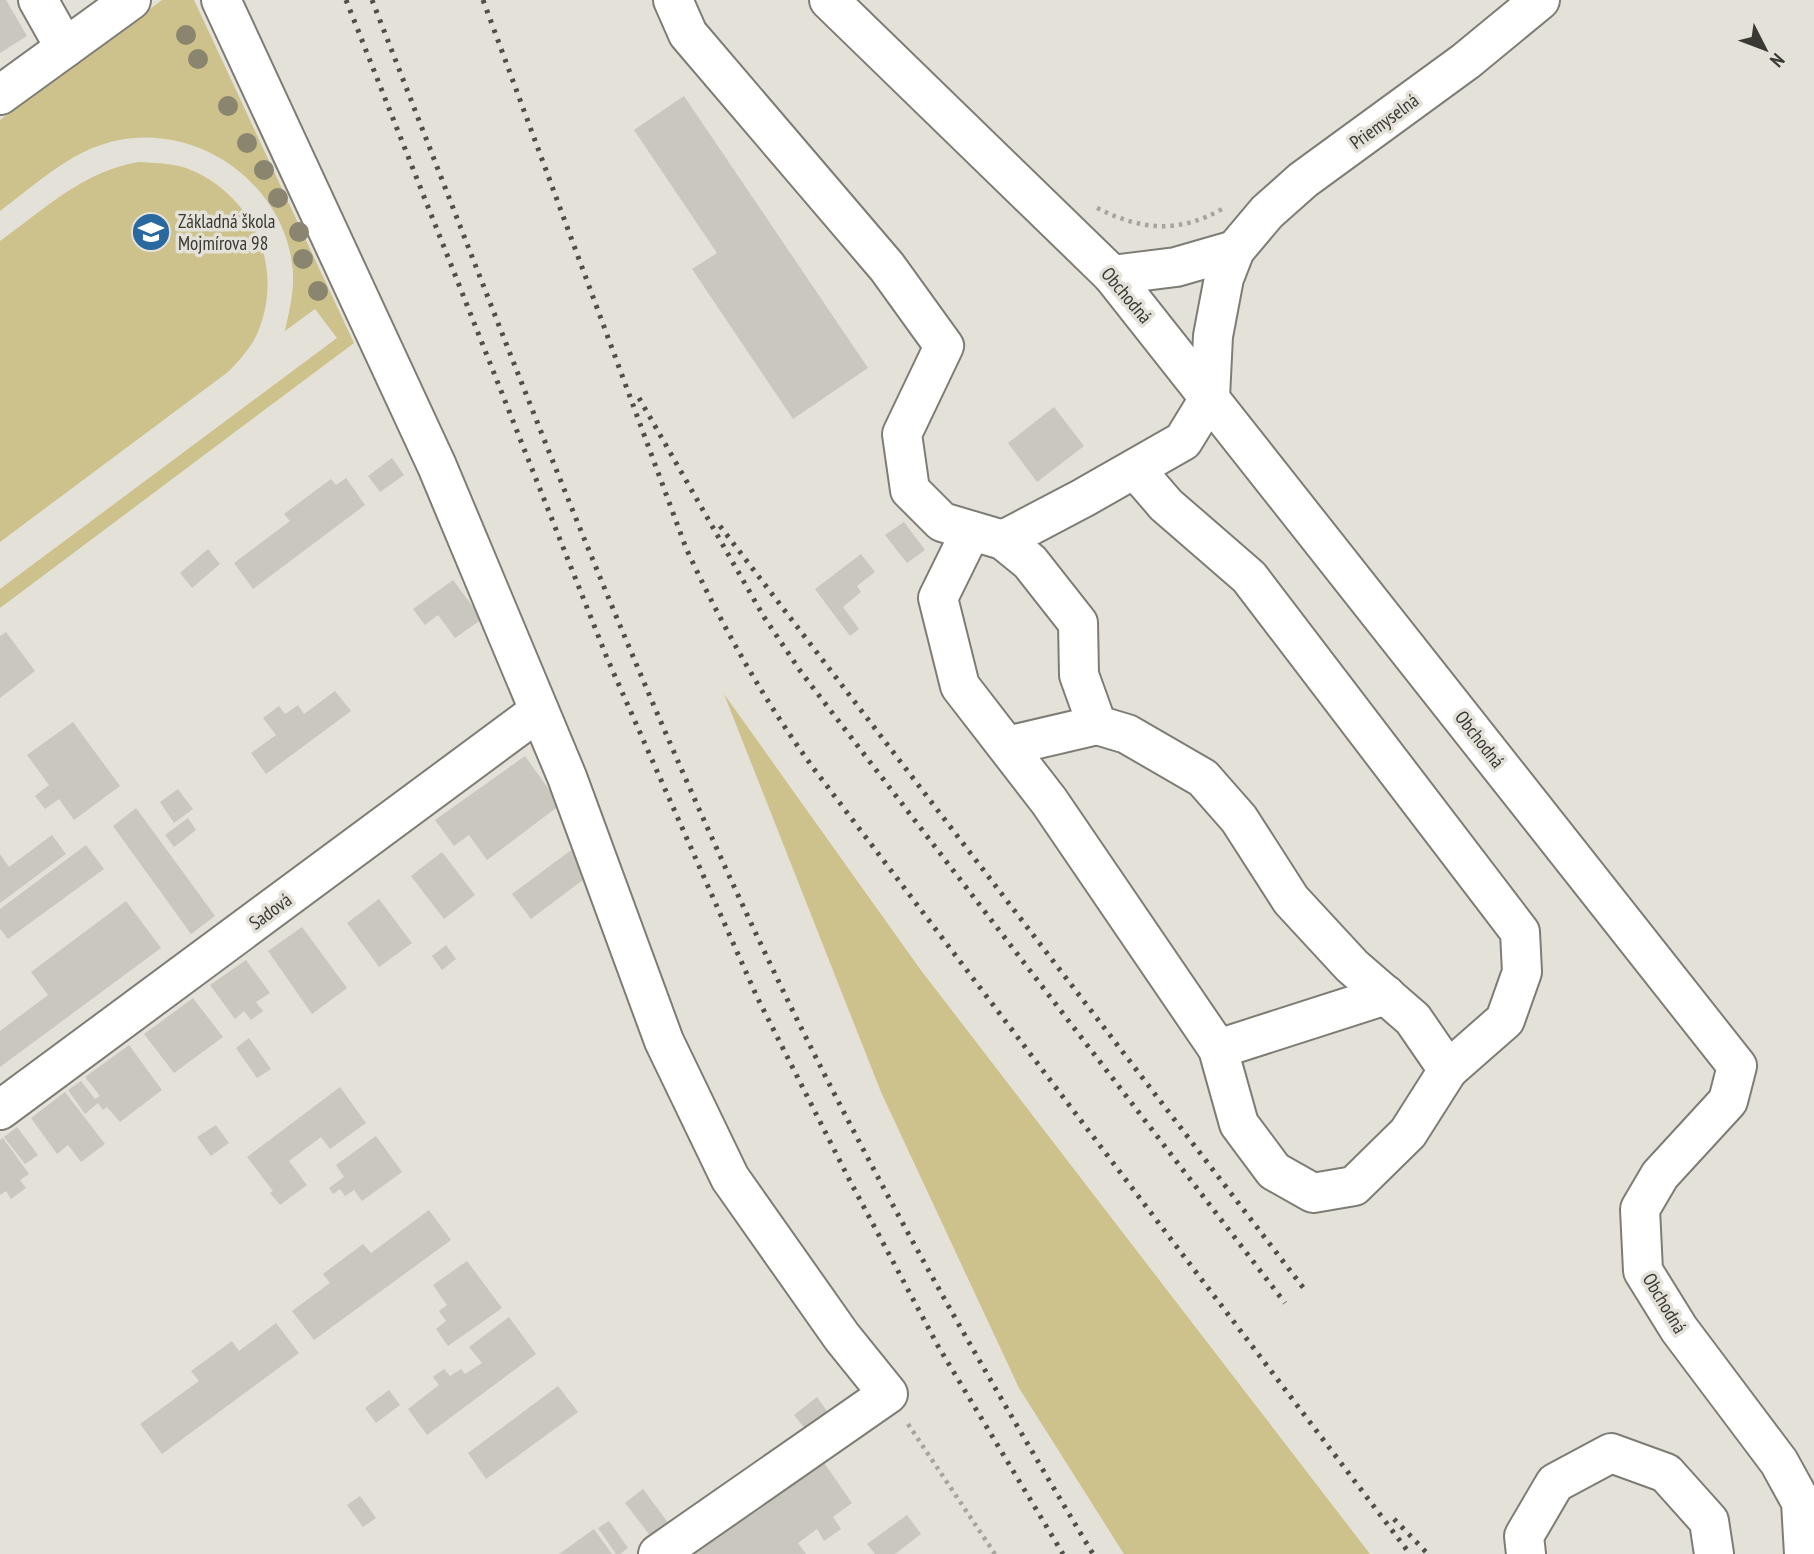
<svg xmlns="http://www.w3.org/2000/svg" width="1814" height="1554" font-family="'PT Sans Narrow',sans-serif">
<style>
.green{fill:#cdc28c}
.building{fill:#c9c7be}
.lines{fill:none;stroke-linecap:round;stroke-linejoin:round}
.minor-casing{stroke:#7e7d75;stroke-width:42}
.path{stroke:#a6a49d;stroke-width:4.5;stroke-dasharray:3.5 5;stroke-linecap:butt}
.minor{stroke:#fff;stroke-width:38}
.rail{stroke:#4f4e4a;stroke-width:5;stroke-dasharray:3.5 7;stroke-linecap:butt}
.tree{fill:#8a856e}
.labels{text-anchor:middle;stroke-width:7;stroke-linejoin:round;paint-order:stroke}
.street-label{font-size:19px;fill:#393834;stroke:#e3e1d8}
.poi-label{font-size:19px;fill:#393834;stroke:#e3e1d8;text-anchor:start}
</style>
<rect width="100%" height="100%" fill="#e3e1d8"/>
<g class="green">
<path d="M 162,0 L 194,0 L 354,343 L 0,608 L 0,589 L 337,338 L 315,309 L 285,331 C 289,312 294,293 293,273 C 287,179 186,113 98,146 C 62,159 31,188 0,211 L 0,120 Z"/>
<path d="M 138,162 C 154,163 170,163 186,168 C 253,193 286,268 257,334 C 250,349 239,361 228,372 L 0,542 L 0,241 C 45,209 82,172 138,162 Z"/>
<polygon points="724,694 920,969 1370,1554 1124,1554 1019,1388 881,1092"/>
</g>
<g class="building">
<polygon points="0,0 6,0 27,36 0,53"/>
<polygon points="684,96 868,368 793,419 692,269 717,253 634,130"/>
<polygon points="1054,407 1084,446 1037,482 1008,443"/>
<polygon points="392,458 404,475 380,492 368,476"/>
<polygon points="346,478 365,505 253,589 234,563 290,521 284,514 331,479 336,485"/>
<polygon points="904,522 925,550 907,563 885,535"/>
<polygon points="208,549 220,564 192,588 180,573"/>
<polygon points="861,554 875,572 857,586 861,592 843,607 859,629 850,636 815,589"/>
<polygon points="453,580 482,619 455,638 438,615 425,625 413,609"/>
<polygon points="6,632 35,671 0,698 0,636"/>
<polygon points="335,691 351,711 266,774 251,753 276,735 263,718 279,706 285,714 298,705 304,714"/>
<polygon points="73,722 120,786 74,820 59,799 45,809 35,796 49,785 27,755"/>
<polygon points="525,756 560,805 487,860 469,835 454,846 435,820"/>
<polygon points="178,789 193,809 174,823 160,802"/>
<polygon points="136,808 215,916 191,934 113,826"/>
<polygon points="188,818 196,830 174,847 165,835"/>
<polygon points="52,835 66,854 0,903 0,854 9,867"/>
<polygon points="86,845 104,869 8,939 0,929 0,909"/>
<polygon points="574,848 592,873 531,919 512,894"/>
<polygon points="442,852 475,895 444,919 411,876"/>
<polygon points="379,899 412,943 379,967 347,923"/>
<polygon points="126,901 161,948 0,1067 0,1031 48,995 31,972"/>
<polygon points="302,927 347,988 312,1014 268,951"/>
<polygon points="446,945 456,959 442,970 432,956"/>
<polygon points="246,960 270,993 256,1002 263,1011 251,1020 244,1011 235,1019 210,985"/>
<polygon points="193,998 223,1037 174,1073 144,1034"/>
<polygon points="249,1038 271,1069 257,1078 236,1048"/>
<polygon points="129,1045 162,1090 120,1122 107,1107 103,1110 98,1103 85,1114 68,1090 81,1081 95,1099 100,1096 85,1077"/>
<polygon points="340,1087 366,1123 330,1149 321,1137 289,1161 307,1185 280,1205 270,1193 273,1191 247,1157"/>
<polygon points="65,1092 105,1144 81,1162 68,1145 57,1154 31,1118"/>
<polygon points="216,1125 229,1143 211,1156 197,1137"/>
<polygon points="17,1127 38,1155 25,1164 4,1137"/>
<polygon points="376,1136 402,1172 362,1201 354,1190 345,1196 340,1189 333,1194 329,1188 344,1177 336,1165"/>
<polygon points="3,1138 29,1174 20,1180 26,1188 11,1199 6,1191 0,1195 0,1140"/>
<polygon points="429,1210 451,1240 314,1340 292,1311 330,1283 323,1274 363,1244 371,1253"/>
<polygon points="467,1261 502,1308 448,1346 436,1329 446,1321 439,1311 447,1305 433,1285"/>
<polygon points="509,1317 536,1354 427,1435 408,1409 439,1385 433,1377 444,1369 450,1376 461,1369 465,1374 482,1363 469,1347"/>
<polygon points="276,1323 299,1353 162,1454 140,1424 199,1381 191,1371 232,1341 239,1351"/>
<polygon points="558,1386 578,1412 486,1479 468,1453"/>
<polygon points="389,1390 400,1405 376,1423 365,1408"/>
<polygon points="817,1397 829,1414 807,1431 794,1415"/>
<polygon points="820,1457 852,1503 833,1517 841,1529 824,1541 817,1529 798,1543 806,1554 686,1554"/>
<polygon points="643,1489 669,1524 652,1538 625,1503"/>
<polygon points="360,1496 376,1518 363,1527 347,1505"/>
<polygon points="907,1515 921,1534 895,1554 875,1554 867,1544"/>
<polygon points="609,1521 628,1548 620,1554 616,1554 598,1528"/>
<polygon points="594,1529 612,1554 559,1554"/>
</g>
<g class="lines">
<g class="minor-casing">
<g id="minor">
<polyline points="38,0 65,48"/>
<polyline points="221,0 437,466 567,777 664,1041 730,1178 842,1337 888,1394 658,1554"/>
<polyline points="673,0 688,34 887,267 944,346 902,434 910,490 942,522 1003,540 1083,498 1183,441 1210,397 1213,336 1224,278 1235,250 1267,212 1303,180 1466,61 1540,0"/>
<polyline points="829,0 1112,275 1737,1066 1728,1101 1660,1175 1640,1209 1643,1271 1679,1329 1779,1462 1801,1502 1804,1554"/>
<polyline points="0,95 131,0"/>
<polyline points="1112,275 1176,267 1235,250"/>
<polyline points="1135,469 1166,505 1249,577 1520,932 1522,972 1505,1020 1448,1070"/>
<polyline points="971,531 938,598 960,686 1049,801 1218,1049 1239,1124 1274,1171 1313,1193 1354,1186 1408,1133 1448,1070 1413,1019 1352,966 1291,900 1239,819 1203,778 1127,734 1097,725 1079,675 1078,623 1030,562 1003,540"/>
<polyline points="1007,746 1097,725"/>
<polyline points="1218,1049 1386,995"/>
<polyline points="0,1110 539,711"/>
<polyline points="1526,1554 1524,1536 1555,1483 1611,1453 1666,1473 1709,1521 1714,1554"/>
</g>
</g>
<g class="path">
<path d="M 1097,208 C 1141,230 1178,234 1222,209"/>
<polyline points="908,1424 995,1554"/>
</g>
<use href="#minor" class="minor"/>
<g class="rail">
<polyline points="346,0 607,658 757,997 850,1181 938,1346 1063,1554"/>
<path d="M 372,0 C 504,337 631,677 789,1003 C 881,1192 985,1374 1093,1554"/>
<path d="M 483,0 L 686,548 C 722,626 763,699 814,769 L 1410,1554"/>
<polyline points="639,398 764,617 801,672 1285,1303"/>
<polyline points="720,526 1305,1290"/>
<polyline points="1394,1519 1428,1554"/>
</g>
</g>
<g class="tree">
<circle cx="186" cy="35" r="10"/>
<circle cx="198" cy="59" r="10"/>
<circle cx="228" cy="106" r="10"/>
<circle cx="247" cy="143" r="10"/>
<circle cx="264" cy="170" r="10"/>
<circle cx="278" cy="198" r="10"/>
<circle cx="299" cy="232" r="10"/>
<circle cx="303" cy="259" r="10"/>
<circle cx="318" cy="291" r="10"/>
</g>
<defs>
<g id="school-disc" transform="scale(2.0125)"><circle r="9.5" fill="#2a69a0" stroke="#e3e1d8"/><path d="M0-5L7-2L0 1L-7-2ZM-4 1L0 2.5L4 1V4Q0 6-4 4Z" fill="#fff"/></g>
</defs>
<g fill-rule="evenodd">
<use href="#school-disc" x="151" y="232"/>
</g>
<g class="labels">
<g class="street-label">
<text transform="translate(1384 121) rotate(-36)" y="7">Priemyselná</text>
<text transform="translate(1127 295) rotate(50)" y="7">Obchodná</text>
<text transform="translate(1480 739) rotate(52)" y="7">Obchodná</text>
<text transform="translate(270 911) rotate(-36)" y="7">Sadová</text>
<text transform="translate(1665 1303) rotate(59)" y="7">Obchodná</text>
</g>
<g class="poi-label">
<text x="178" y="228">Základná škola<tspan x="178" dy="22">Mojmírova 98</tspan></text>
</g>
</g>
<g transform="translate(1765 49) rotate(132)" stroke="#e3e1d8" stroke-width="5" paint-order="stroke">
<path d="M0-5L12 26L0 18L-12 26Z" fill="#393834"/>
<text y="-10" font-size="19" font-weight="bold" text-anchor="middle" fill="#393834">N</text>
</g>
</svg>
